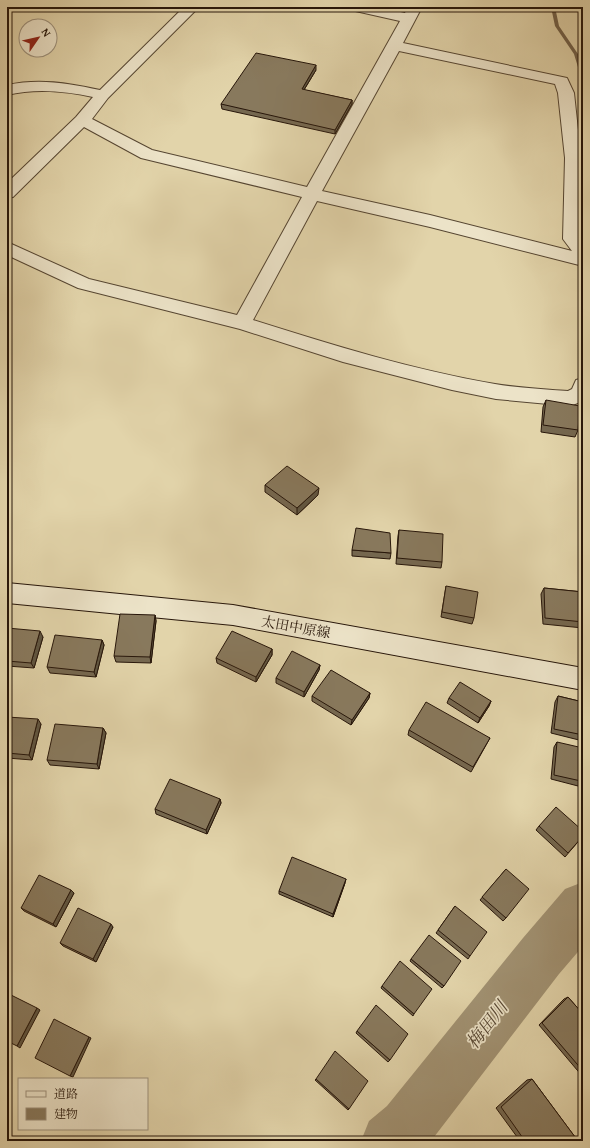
<svg xmlns="http://www.w3.org/2000/svg" width="590" height="1148" font-family="'Gentium Book Plus','Noto Serif JP',serif">
<style>
.lines{fill:none;stroke-linecap:round;stroke-linejoin:round}
.stream{fill:#71614a;fill-rule:evenodd}
.river{fill:#a29374;fill-rule:evenodd}
.minor-casing{stroke:#564632;stroke-width:2}
.secondary-casing{stroke:#27160a;stroke-width:2}
.minor{fill:#ece3c8;fill-rule:evenodd}
.secondary{fill:#ece3c8;fill-rule:evenodd}
.wall{fill:#756850;stroke:#27160a}
.shaded-wall{fill:#5f5541;stroke:#27160a}
.building{fill:#88795d;stroke:#27160a}
.labels{text-anchor:middle;stroke-width:3.5;stroke-linejoin:round;paint-order:stroke}
.street-label{font-size:14px;fill:#27160a;stroke:#ece3c8}
.near-water-label{font-size:18px;font-style:italic;fill:#584834;stroke:#ece3c8}
</style>
<rect width="100%" height="100%" fill="#e2d4aa"/>
<filter id="stains"><feTurbulence type="fractalNoise" baseFrequency=".005" numOctaves="4"/><feColorMatrix values="0 0 0 0 .2 0 0 0 0 .09 0 0 0 0 .02 0 0 0 .5 -.17"/></filter>
<radialGradient id="worn" r=".72"><stop offset=".6" stop-color="#630" stop-opacity="0"/><stop offset="1" stop-color="#630" stop-opacity=".3"/></radialGradient>
<g class="lines">
<polygon class="stream" points="551,7 555,7 559,26 578,54 583,69 583,78 581,77 574,54 555,26"/>
<polygon class="river" points="583,882 583,946 559,974 431,1141 361,1141 369,1121 387,1106 523,938 565,889"/>
<g class="minor-casing">
<path id="minor" d="M 184,7 L 199,7 L 108,98 L 92,119 L 152,150 L 307,187 L 400,21 L 351,10 L 349,7 L 377,7 L 405,13 L 408,7 L 422,7 L 403,43 L 567,78 L 574,93 L 581,158 L 581,238 L 583,241 L 583,266 L 430,227 L 317,201 L 253,320 C 332,345 413,370 495,384 C 518,388 543,389 568,391 L 572,389 L 576,380 L 583,378 L 583,401 L 570,406 L 496,399 L 452,390 L 343,362 L 240,329 L 78,288 L 7,255 L 7,242 L 89,279 L 237,315 L 302,197 L 141,158 L 84,127 L 13,197 L 7,198 L 7,183 L 76,117 L 93,97 C 64,91 36,88 7,95 L 7,85 C 39,78 68,83 100,90 ZM 399,51 L 555,84 L 558,93 L 565,158 L 563,239 L 572,251 L 430,215 L 322,191 Z"/>
</g>
<g class="secondary-casing">
<polygon id="secondary" points="7,583 233,605 583,668 583,690 233,625 7,603"/>
</g>
<use href="#minor" class="minor"/>
<use href="#secondary" class="secondary"/>
</g>
<g class="wall">
<polygon points="316,70 304,90 352,100 352,104 335,134 222,109 221,104"/>
<polygon points="546,400 578,430 575,437 541,432 543,407"/>
<polygon points="265,485 318,495 297,515 265,492"/>
<polygon points="399,530 442,562 441,568 396,564 398,536"/>
<polygon points="352,550 391,553 390,559 352,556"/>
<polygon points="446,586 474,618 472,624 441,617"/>
<polygon points="544,588 583,592 583,628 543,624 541,594"/>
<polygon points="155,615 156,621 151,663 116,662 114,656"/>
<polygon points="7,628 43,637 34,668 7,666"/>
<polygon points="102,640 104,645 96,677 50,673 47,667"/>
<polygon points="272,649 272,655 256,682 217,663 216,658"/>
<polygon points="320,665 319,670 304,697 276,683 276,678"/>
<polygon points="370,693 369,698 351,725 312,701 312,696"/>
<polygon points="558,696 583,702 583,741 551,733 555,702"/>
<polygon points="449,698 491,701 489,706 478,723 447,703"/>
<polygon points="7,717 41,724 32,760 7,758"/>
<polygon points="103,728 106,733 99,769 50,765 47,760"/>
<polygon points="409,730 490,738 471,772 408,735"/>
<polygon points="557,742 581,781 578,786 551,779 554,747"/>
<polygon points="220,799 221,803 207,834 156,814 155,809"/>
<polygon points="539,826 583,836 565,857 536,830"/>
<polygon points="506,869 506,918 503,921 480,900"/>
<polygon points="345,883 333,917 279,894 279,891"/>
<polygon points="71,890 74,893 56,927 24,911 21,908"/>
<polygon points="455,906 470,956 468,959 436,933"/>
<polygon points="113,927 96,962 63,946 60,943"/>
<polygon points="411,959 444,986 442,988 410,961"/>
<polygon points="583,965 583,973 579,969"/>
<polygon points="382,986 414,1014 413,1016 381,988"/>
<polygon points="568,997 583,1014 583,1077 539,1025 564,999"/>
<polygon points="357,1031 390,1060 388,1062 356,1033"/>
<polygon points="316,1079 349,1109 348,1110 315,1080"/>
<polygon points="532,1079 578,1141 520,1141 496,1108 527,1080"/>
</g>
<g class="shaded-wall">
<polygon points="316,65 316,70 302,93 302,89"/>
<polygon points="352,100 352,104 335,134 335,130"/>
<polygon points="319,488 318,495 297,515 297,508"/>
<polygon points="155,615 156,621 151,663 150,657"/>
<polygon points="40,631 43,637 34,668 31,663"/>
<polygon points="102,640 104,645 96,677 94,672"/>
<polygon points="272,649 272,655 256,682 256,677"/>
<polygon points="320,665 319,670 304,697 304,692"/>
<polygon points="370,693 369,698 351,725 352,720"/>
<polygon points="491,701 489,706 478,723 480,718"/>
<polygon points="38,719 41,724 32,760 29,755"/>
<polygon points="103,728 106,733 99,769 97,764"/>
<polygon points="220,799 221,803 207,834 206,830"/>
<polygon points="346,879 345,883 333,917 333,914"/>
<polygon points="71,890 74,893 56,927 53,924"/>
<polygon points="111,924 113,927 96,962 93,959"/>
<polygon points="37,1008 40,1010 20,1048 17,1046"/>
<polygon points="89,1037 91,1038 73,1077 70,1076"/>
</g>
<g class="building">
<polygon points="256,53 316,65 302,89 352,100 335,130 221,104"/>
<polygon points="546,400 580,406 578,430 543,425"/>
<polygon points="287,466 319,488 297,508 265,485"/>
<polygon points="356,528 390,533 391,553 352,550"/>
<polygon points="399,530 443,534 442,562 397,558"/>
<polygon points="446,586 478,592 474,618 442,612"/>
<polygon points="544,588 583,592 583,622 545,618"/>
<polygon points="120,614 155,615 150,657 114,656"/>
<polygon points="7,628 40,631 31,663 7,661"/>
<polygon points="232,631 272,649 256,677 216,658"/>
<polygon points="55,635 102,640 94,672 47,667"/>
<polygon points="292,651 320,665 304,692 276,678"/>
<polygon points="331,670 370,693 352,720 312,696"/>
<polygon points="460,682 491,701 480,718 449,698"/>
<polygon points="558,696 583,702 583,735 554,729"/>
<polygon points="426,702 490,738 473,767 409,730"/>
<polygon points="7,717 38,719 29,755 7,753"/>
<polygon points="55,724 103,728 97,764 47,760"/>
<polygon points="557,742 583,748 583,761 581,781 554,775"/>
<polygon points="170,779 220,799 206,830 155,809"/>
<polygon points="556,807 583,831 583,836 568,853 539,826"/>
<polygon points="292,857 346,879 333,914 279,891"/>
<polygon points="506,869 529,889 506,918 482,897"/>
<polygon points="39,875 71,890 53,924 21,908"/>
<polygon points="455,906 487,932 470,956 438,930"/>
<polygon points="78,908 111,924 93,959 60,943"/>
<polygon points="429,935 461,961 444,986 411,959"/>
<polygon points="400,961 432,989 414,1014 382,986"/>
<polygon points="7,993 37,1008 17,1046 7,1041"/>
<polygon points="568,997 583,1014 583,1071 542,1023"/>
<polygon points="376,1005 408,1034 390,1060 357,1031"/>
<polygon points="54,1019 89,1037 70,1076 35,1058"/>
<polygon points="335,1051 368,1081 349,1109 316,1079"/>
<polygon points="532,1079 578,1141 525,1141 501,1107"/>
</g>
<g class="labels">
<g class="street-label">
<text transform="translate(296 627) rotate(10)" y="5">太田中原線</text>
</g>
<g class="near-water-label">
<text transform="translate(487 1025) rotate(-52)" y="6">梅田川</text>
</g>
</g>
<rect width="590" height="1148" fill="none" stroke="#e2d4aa" stroke-width="24"/>
<rect x="8" y="8" width="574" height="1132" fill="none" stroke="#27160a" stroke-width="2"/>
<rect x="12" y="12" width="566" height="1124" fill="none" stroke="#27160a"/>
<rect x="18" y="1078" width="130" height="52" fill="#ece3c8" stroke="#9d917c"/>
<rect x="26" y="1091" width="20" height="6" fill="#ece3c8" stroke="#9d917c"/>
<text x="54" y="1098" font-size="12" fill="#27160a">道路</text>
<rect x="26" y="1108" width="20" height="12" fill="#88795d" stroke="#9d917c"/>
<text x="54" y="1118" font-size="12" fill="#27160a">建物</text>
<g transform="translate(38 38) rotate(56)"><circle r="19" fill="#ece3c8" stroke="#9d917c"/>
<path d="M0-3L7 15L0 10L-7 15Z" fill="#8f2418"/>
<text y="-6" font-size="11" font-weight="bold" text-anchor="middle" fill="#27160a">N</text>
</g>
<rect width="100%" height="100%" filter="url(#stains)"/>
<rect width="100%" height="100%" fill="url(#worn)"/>
</svg>
